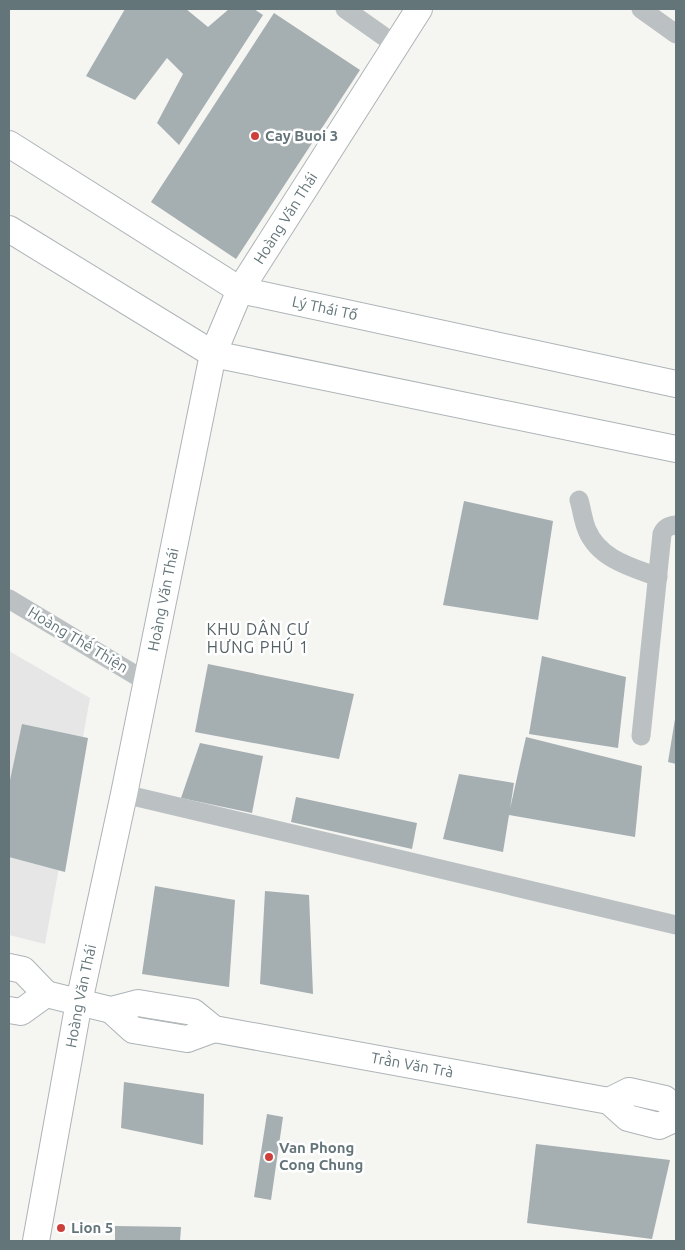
<svg xmlns="http://www.w3.org/2000/svg" width="685" height="1250" font-family="Ubuntu,sans-serif">
<style>
.built{fill:#e6e6e6}
.building{fill:#a5aeb1}
.lines{fill:none;stroke-linecap:round;stroke-linejoin:round}
.secondary-casing{stroke:#adb4b7;stroke-width:28}
.street{stroke:#bbc0c2;stroke-width:19}
.secondary{stroke:#fff;stroke-width:26}
.poi-dot{fill:#cd3f3b;stroke:#fff;stroke-width:2}
.labels{text-anchor:middle;stroke-width:5;stroke-linejoin:round;paint-order:stroke}
.poi-label{font-size:15px;font-weight:bold;fill:#64757a;stroke:#fff;text-anchor:start}
.street-label{font-size:15px;fill:#64757a;stroke:#fff}
.neighbourhood-label{font-size:16px;letter-spacing:1px;fill:#556266;stroke:#fff}
</style>
<rect width="100%" height="100%" fill="#f5f5f2"/>
<polygon class="built" points="9,651 90,698 45,944 9,935"/>
<g class="building">
<polygon points="125,9 186,9 208,27 229,9 254,9 263,15 179,145 157,123 183,74 167,58 135,100 86,76"/>
<polygon points="274,13 360,70 236,259 151,202"/>
<polygon points="464,501 553,521 538,620 443,605"/>
<polygon points="542,656 626,677 618,748 529,734"/>
<polygon points="208,664 354,694 339,759 195,732"/>
<polygon points="675,719 676,719 676,764 668,762"/>
<polygon points="22,724 88,738 65,872 9,857 9,785"/>
<polygon points="526,737 642,766 635,837 509,815 503,852 443,839 459,774 514,783 510,809"/>
<polygon points="200,743 263,756 252,813 181,798"/>
<polygon points="296,797 417,823 412,849 291,822"/>
<polygon points="155,886 235,900 229,987 142,974"/>
<polygon points="265,891 309,895 313,994 260,984"/>
<polygon points="124,1082 204,1094 203,1145 121,1128"/>
<polygon points="267,1114 283,1117 271,1200 254,1197"/>
<polygon points="536,1144 670,1160 652,1239 527,1223"/>
<polygon points="115,1226 181,1227 180,1241 115,1241"/>
</g>
<g class="lines">
<g class="secondary-casing">
<g id="secondary">
<path id="s1" d="M 9,144 L 240,290 L 676,384"/>
<polyline points="9,229 213,354 676,449"/>
<polyline points="9,967 23,970 46,994"/>
<path id="s2" d="M 46,994 L 111,1010 L 138,1003 L 193,1012 L 214,1029 L 609,1101 L 628,1118 L 659,1126 L 676,1118"/>
<polyline points="9,1010 21,1012 46,994"/>
<polyline points="111,1010 133,1030 187,1039 214,1029"/>
<polyline points="609,1101 629,1091 665,1099 676,1109"/>
<path id="s3" d="M 36,1241 L 79,1002 L 124,794 L 213,354 L 240,290 L 419,9"/>
</g>
</g>
<g class="street">
<polyline points="345,9 396,45"/>
<polyline points="641,9 676,34"/>
<path d="M 579,500 C 582,510 583,521 587,530 C 599,559 631,567 658,577"/>
<polyline points="9,599 147,682"/>
<path d="M 641,736 L 662,534 C 665,527 669,526 676,525"/>
<polyline points="124,794 676,925"/>
</g>
<use href="#secondary" class="secondary"/>
</g>
<g class="poi-dot">
<circle cx="255" cy="136" r="5"/>
<circle cx="269" cy="1157" r="5"/>
<circle cx="61" cy="1228" r="5"/>
</g>
<g class="labels">
<g class="poi-label">
<text x="265" y="141">Cay Buoi 3</text>
<text x="279" y="1153">Van Phong<tspan x="279" dy="17">Cong Chung</tspan></text>
<text x="71" y="1233">Lion 5</text>
</g>
<g class="street-label">
<text dy="5" stroke="none"><textPath href="#s3" startOffset="1059">Hoàng Văn Thái</textPath></text>
<text dy="5" stroke="none"><textPath href="#s1" startOffset="360">Lý Thái Tổ</textPath></text>
<text dy="5" stroke="none"><textPath href="#s3" startOffset="654">Hoàng Văn Thái</textPath></text>
<text transform="translate(78 640) rotate(31)" y="5">Hoàng Thế Thiện</text>
<text dy="5" stroke="none"><textPath href="#s3" startOffset="249">Hoàng Văn Thái</textPath></text>
<text dy="5" stroke="none"><textPath href="#s2" startOffset="379">Trần Văn Trà</textPath></text>
</g>
<g class="neighbourhood-label">
<text x="258" y="635">KHU DÂN CƯ<tspan x="258" dy="18">HƯNG PHÚ 1</tspan></text>
</g>
</g>
<rect width="685" height="1250" fill="none" stroke="#64757a" stroke-width="20"/>
</svg>
